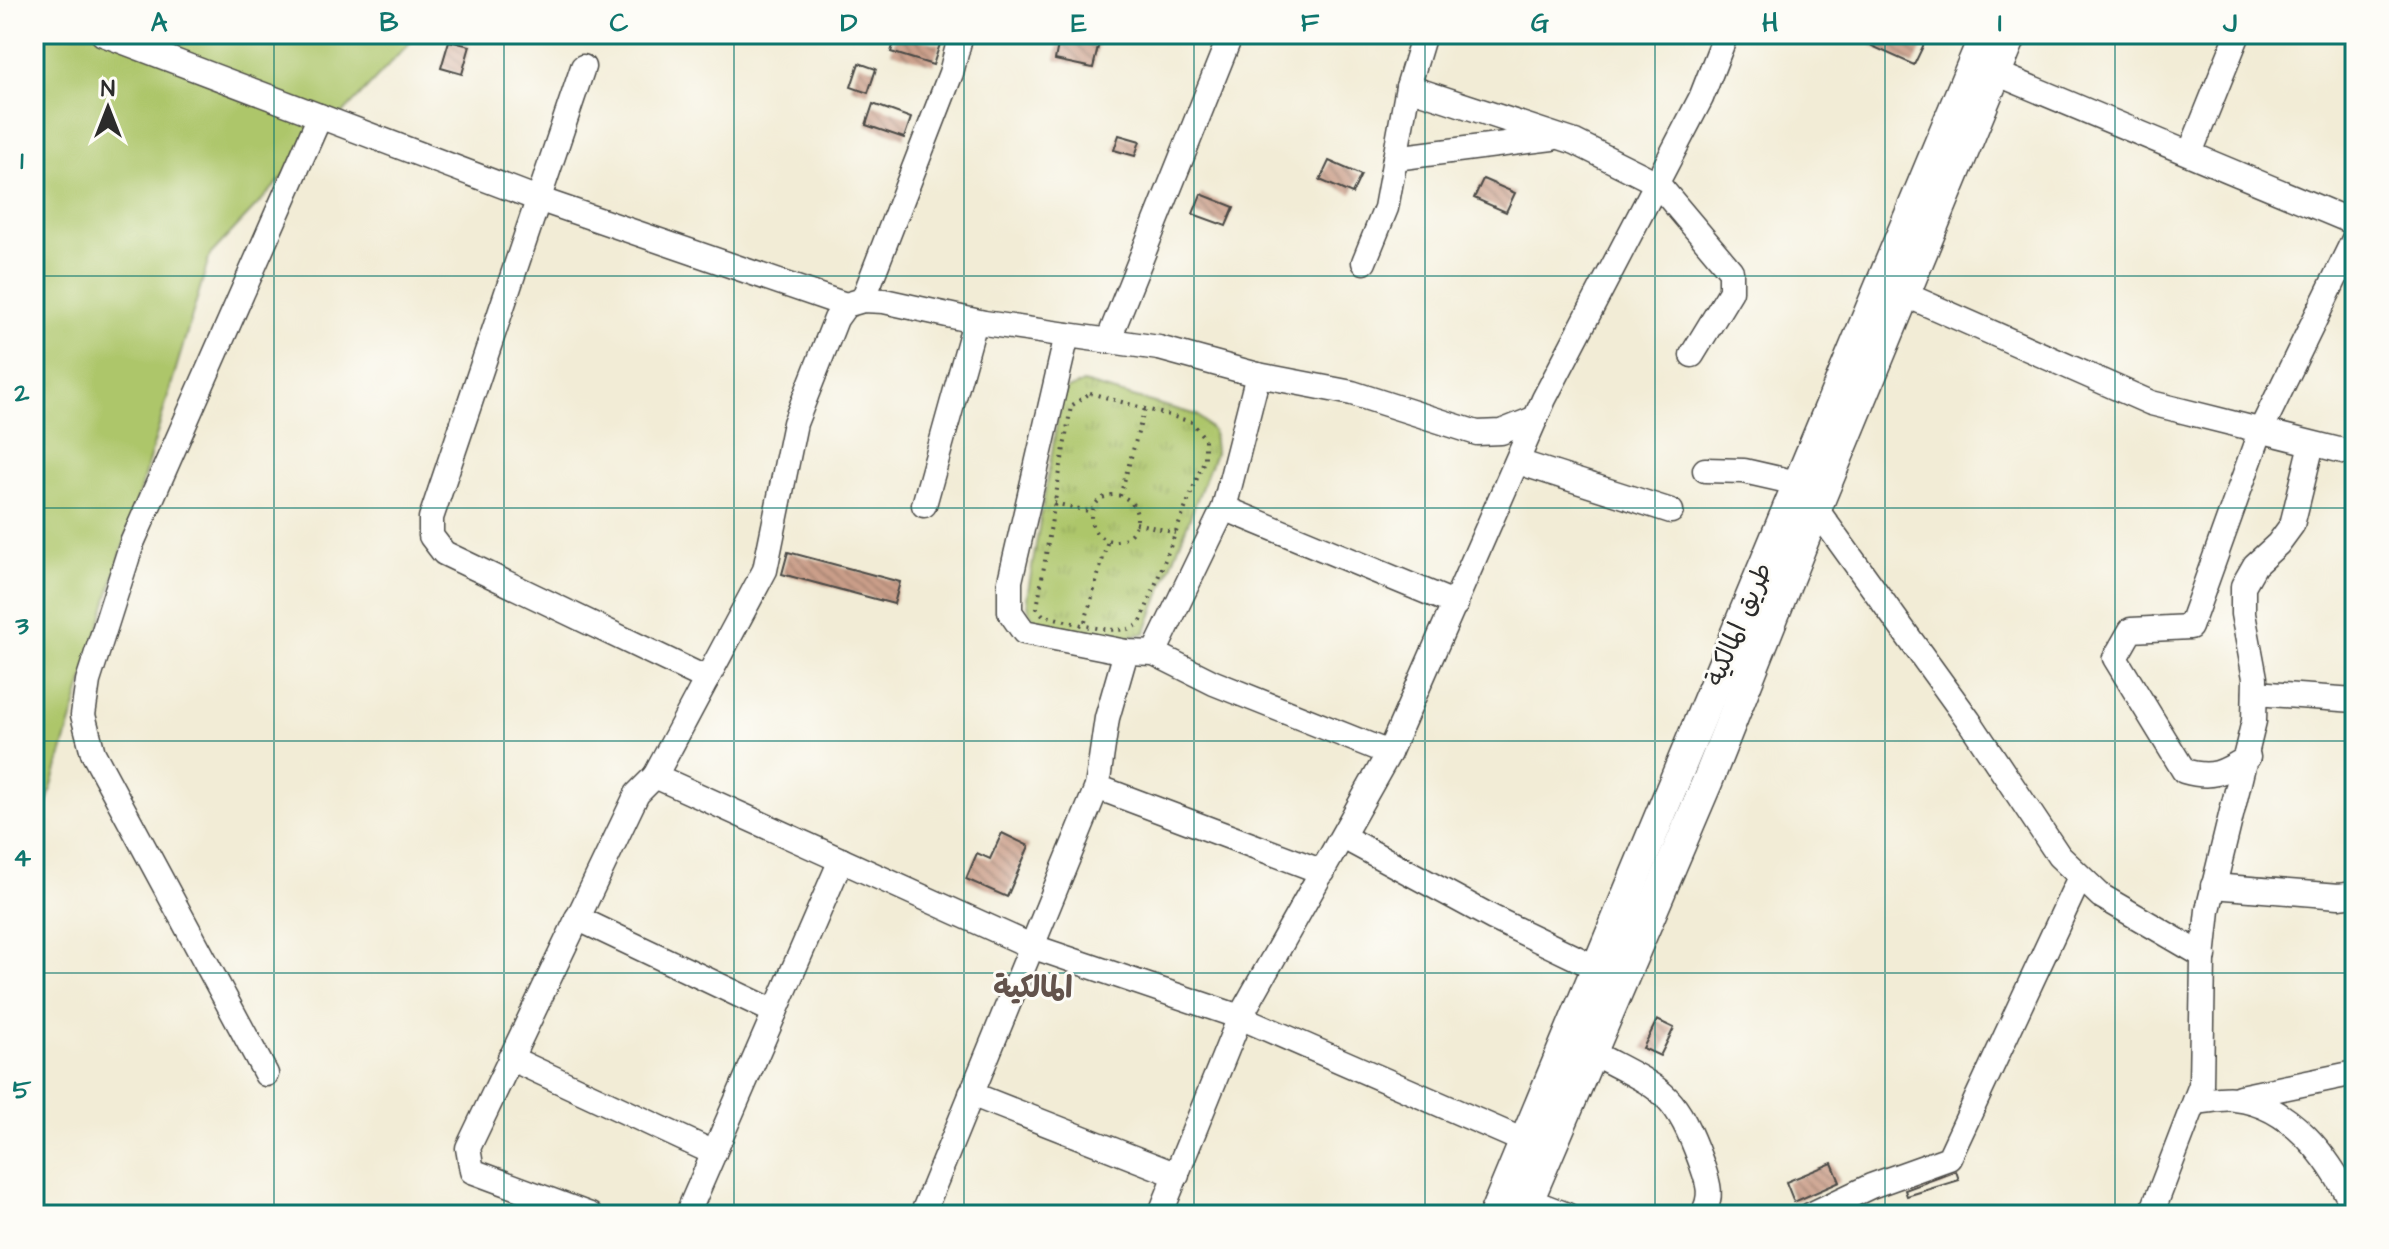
<svg xmlns="http://www.w3.org/2000/svg" width="2389" height="1249" font-family="'Architects Daughter','Playpen Sans Arabic',sans-serif">
<style>
.green{fill:#adc66b;stroke:#6c784b;stroke-width:2}
.park{fill:url(#park-tufts);stroke:#6c784b;stroke-width:2}
.building{fill:url(#building-back-hatch)}
.lines{fill:none;stroke-linecap:round;stroke-linejoin:round}
.minor-casing{stroke:#494845;stroke-width:27}
.major-casing{stroke:#494845;stroke-width:33}
.path{stroke:#494845;stroke-width:4;stroke-dasharray:2 6;stroke-linecap:butt}
.minor{stroke:#fff;stroke-width:24}
.major{stroke:#fff;stroke-width:30}
.grid{fill:none;stroke:#0f766e;stroke-width:2;stroke-opacity:0.55}
.labels{text-anchor:middle;stroke-width:6;stroke-linejoin:round;paint-order:stroke}
.street-label{font-size:26px;fill:#2b2b2b;stroke:#fdfcf7}
.quarter-label{font-size:30px;font-weight:bold;fill:#63534c;stroke:#fdfcf7}
.neatline{fill:none;stroke:#0f766e;stroke-width:3}
.grid-label{font-size:26px;text-anchor:middle;font-weight:bold;fill:#0f766e}
</style>
<defs>
<pattern id="park-tufts" width="24" height="20" patternUnits="userSpaceOnUse" patternTransform="scale(2)"><rect width="24" height="20" fill="#adc66b"/><path d="M3 7l-1-3M5 7V3M7 7l1-3M15 17l-1-3M17 17v-4M19 17l1-3" fill="none" stroke="#95aa5d"/></pattern>
<pattern id="building-back-hatch" width="6" height="6" patternUnits="userSpaceOnUse" patternTransform="scale(2)"><rect width="6" height="6" fill="#ca9e89"/><path d="M-1 5l2 2M0 0l6 6M5-1l2 2" fill="none" stroke="#a48170"/></pattern>
</defs>
<rect width="100%" height="100%" fill="#fdfcf7"/>
<filter id="ink" filterUnits="userSpaceOnUse"><feTurbulence type="fractalNoise" baseFrequency=".0125" numOctaves="2"/><feDisplacementMap in="SourceGraphic" scale="16" xChannelSelector="R" yChannelSelector="G"/><feConvolveMatrix kernelMatrix="1 2 1 2 8 2 1 2 1" color-interpolation-filters="sRGB"/></filter>
<filter id="wash" filterUnits="userSpaceOnUse"><feTurbulence type="fractalNoise" baseFrequency=".006" numOctaves="4" result="noise"/><feDisplacementMap in="SourceGraphic" scale="32" xChannelSelector="R" yChannelSelector="G"/><feGaussianBlur stdDeviation="1.8" result="paint"/><feColorMatrix in="noise" values="0 0 0 0 0 0 0 0 0 0 0 0 0 0 0 0 0 1.4 0 .05"/><feComposite in="paint" operator="in"/></filter>
<g filter="url(#wash)">
<rect width="100%" height="100%" fill="#f2ecd6"/>
<polygon class="green" points="34,34 418,34 210,255 34,846"/>
<path class="park" d="M 1083,383 L 1197,415 L 1213,431 L 1215,453 L 1145,633 C 1106,644 1072,630 1035,620 L 1029,611 L 1027,597 L 1061,400 L 1067,389 Z"/>
<g id="blocks">
<g class="building">
<polygon points="897,34 940,44 933,65 891,52"/>
<polygon points="1060,34 1099,43 1093,68 1055,60"/>
<polygon points="1878,34 1913,34 1926,40 1914,65 1872,46"/>
<polygon points="449,41 470,46 462,74 441,68"/>
<polygon points="859,63 876,69 868,93 851,87"/>
<polygon points="873,104 911,118 904,138 866,125"/>
<polygon points="1119,135 1140,141 1135,156 1114,150"/>
<polygon points="1329,161 1361,175 1352,194 1320,180"/>
<polygon points="1483,179 1515,193 1506,212 1474,198"/>
<polygon points="1201,194 1234,207 1226,226 1193,214"/>
<polygon points="788,552 900,582 894,604 782,574"/>
<polygon points="1002,833 1029,846 1007,897 966,879 977,853 990,859"/>
<polygon points="1657,1020 1674,1028 1660,1056 1643,1048"/>
<polygon points="1832,1163 1840,1182 1794,1202 1786,1182"/>
<polygon points="1956,1171 1959,1180 1907,1196 1905,1190"/>
</g>
</g>
</g>
<g filter="url(#ink)">
<use href="#blocks" fill-opacity="0" stroke="#494845" stroke-width="2"/>
<g class="lines">
<g class="minor-casing">
<g id="minor">
<polyline points="103,34 538,199 846,305"/>
<polyline points="1424,34 1408,87 1575,142 1657,183 1731,271 1731,291 1692,355"/>
<polyline points="583,67 431,518 431,536 444,553 707,679"/>
<polyline points="1996,73 2355,223"/>
<polyline points="2190,153 2238,34"/>
<polyline points="1395,158 1552,138"/>
<polyline points="1364,262 1386,208 1408,87"/>
<polyline points="1904,294 2151,403 2355,454"/>
<polyline points="863,300 951,73 961,34"/>
<polyline points="1067,335 1010,581 1010,612 1024,632 1126,652 1154,653 1214,683 1389,753"/>
<polyline points="1108,341 1231,34"/>
<polyline points="1518,462 1671,511"/>
<polyline points="1705,470 1744,471 1797,483"/>
<polyline points="924,505 975,322"/>
<polyline points="1224,508 1456,604"/>
<polyline points="1816,509 1969,721 2059,856 2101,896 2204,956"/>
<polyline points="1154,653 1224,508 1258,375"/>
<polyline points="2255,693 2355,700"/>
<path d="M 2248,757 C 2224,773 2212,779 2184,771 L 2115,658 L 2131,630 L 2190,627 L 2260,432 L 2355,237"/>
<polyline points="1097,787 1323,872"/>
<polyline points="1345,838 1493,918 1597,968"/>
<polyline points="2213,886 2339,896 2355,894"/>
<polyline points="577,918 775,1012"/>
<path d="M 1593,1053 C 1660,1089 1674,1088 1701,1162 C 1708,1182 1714,1196 1702,1215"/>
<polyline points="510,1058 714,1153"/>
<polyline points="266,1074 93,753 83,715 88,681 132,543 320,116"/>
<polyline points="971,1094 1177,1175"/>
<polyline points="2240,1097 2355,1073"/>
<path d="M 2197,1102 C 2209,1101 2223,1097 2235,1099 C 2291,1105 2329,1158 2352,1204"/>
<polyline points="1524,1141 1240,1017 1031,946 655,776 765,570 795,423 836,319 846,305 863,300 884,301 984,323 1159,348 1258,375 1352,393 1477,433 1501,432 1536,418"/>
<polyline points="1528,1200 1567,1215"/>
<polyline points="590,1215 472,1171 468,1148 637,794 655,776"/>
<polyline points="687,1215 841,860"/>
<polyline points="922,1215 1097,787 1107,718 1126,652"/>
<polyline points="1160,1215 1240,1017 1389,753 1544,399 1701,98 1726,34"/>
<polyline points="1810,1215 1871,1186 1949,1158 2080,877"/>
<polyline points="2151,1215 2201,1085 2203,958 2208,910 2254,721 2255,678 2243,614 2243,586 2255,565 2278,544 2292,525 2312,444"/>
</g>
</g>
<g class="major-casing">
<g id="major">
<polyline points="1494,1215 1985,34"/>
<polyline points="1522,1215 1708,780 1816,509 2012,34"/>
</g>
</g>
<g class="path">
<path d="M 1090,393 L 1192,422 L 1205,439 L 1205,458 L 1141,621 C 1127,642 1065,620 1043,615 L 1037,608 L 1071,406 Z"/>
<circle cx="1114" cy="518" r="23"/>
<polyline points="1120,496 1145,408"/>
<polyline points="1054,503 1092,512"/>
<polyline points="1136,523 1176,533"/>
<polyline points="1085,622 1108,540"/>
</g>
<use href="#minor" class="minor"/>
<use href="#major" class="major"/>
</g>
</g>
<path class="grid" d="M 274,34 L 274,1215M 504,34 L 504,1215M 734,34 L 734,1215M 964,34 L 964,1215M 1194,34 L 1194,1215M 1425,34 L 1425,1215M 1655,34 L 1655,1215M 1885,34 L 1885,1215M 2115,34 L 2115,1215M 34,276 L 2355,276M 34,508 L 2355,508M 34,741 L 2355,741M 34,973 L 2355,973"/>
<g class="labels">
<g class="street-label">
<text transform="translate(1738 624) rotate(-67)" y="9">طريق المالكية</text>
</g>
<g class="quarter-label">
<text x="1033" y="997">المالكية</text>
</g>
</g>
<rect width="2389" height="1249" fill="none" stroke="#fdfcf7" stroke-width="88"/>
<g transform="translate(108 108)" stroke="#fdfcf7" stroke-width="6" paint-order="stroke">
<path d="M0-6L14 30L0 20L-14 30Z" fill="#2b2b2b"/>
<text y="-12" font-size="22" font-weight="bold" text-anchor="middle" fill="#2b2b2b">N</text>
</g>
<rect x="44" y="44" width="2301" height="1161" class="neatline"/>
<g class="grid-label">
<text x="159" y="31">A</text>
<text x="389" y="31">B</text>
<text x="619" y="31">C</text>
<text x="849" y="31">D</text>
<text x="1079" y="31">E</text>
<text x="1310" y="31">F</text>
<text x="1540" y="31">G</text>
<text x="1770" y="31">H</text>
<text x="2000" y="31">I</text>
<text x="2230" y="31">J</text>
<text x="22" y="169">1</text>
<text x="22" y="401">2</text>
<text x="22" y="634">3</text>
<text x="22" y="866">4</text>
<text x="22" y="1098">5</text>
</g>
</svg>
